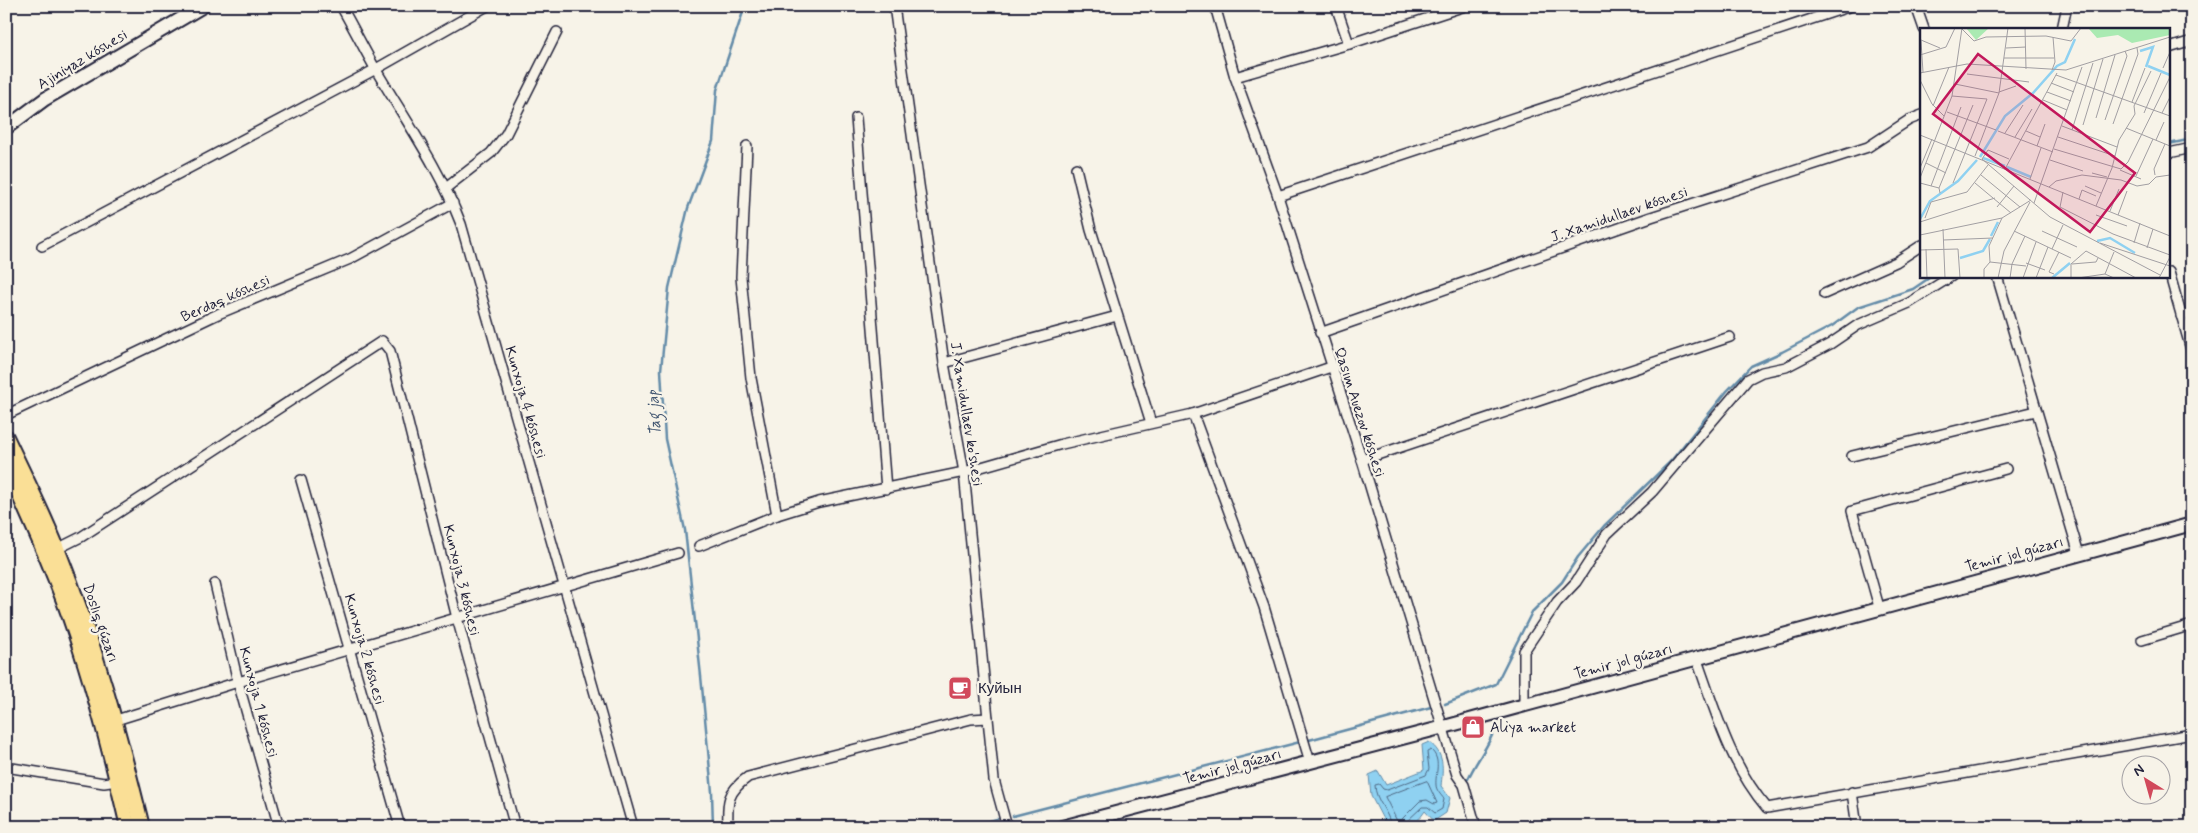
<svg xmlns="http://www.w3.org/2000/svg" width="2198" height="833" font-family="Mynerve,sans-serif">
<style>
.water{fill:#8fd1f1;stroke:#638ba8}
.lines{fill:none;stroke-linecap:round;stroke-linejoin:round}
.shore{stroke:#4e6884;stroke-width:1}
.stream{stroke:#638ba8;stroke-width:2.5}
.street-casing{stroke:#22223b;stroke-width:12}
.secondary-casing{stroke:#22223b;stroke-width:16}
.primary-casing{stroke:#22223b;stroke-width:18}
.street{stroke:#f7f3e8;stroke-width:9}
.secondary{stroke:#f7f3e8;stroke-width:12}
.primary{stroke:#fadf96;stroke-width:14}
.labels{text-anchor:middle;stroke-width:4.5;stroke-linejoin:round;paint-order:stroke}
.street-label{font-size:15px;fill:#22223b;stroke:#f7f3e8}
.poi-label{font-size:15px;fill:#22223b;stroke:#f7f3e8;text-anchor:start}
.water-label{font-size:16px;font-style:italic;fill:#435772;stroke:#f7f3e8}
.inset-river{fill:none;stroke:#8fd1f1;stroke-width:2.5}
.inset-road{fill:none;stroke:#a29fa3;stroke-width:1}
.view{fill:#c2185b;fill-opacity:0.15;stroke:#c2185b;stroke-width:2.5}
.inset-edge{fill:none;stroke:#22223b;stroke-width:2.5}
</style>
<rect width="100%" height="100%" fill="#f7f3e8"/>
<filter id="ink" filterUnits="userSpaceOnUse"><feTurbulence type="fractalNoise" baseFrequency=".02" numOctaves="2"/><feDisplacementMap in="SourceGraphic" scale="10" xChannelSelector="R" yChannelSelector="G"/><feConvolveMatrix kernelMatrix="1 2 1 2 8 2 1 2 1" color-interpolation-filters="sRGB"/></filter>
<g filter="url(#ink)">
<path class="water" d="M 1429,742 C 1445,754 1443,768 1441,786 L 1450,798 L 1446,813 L 1434,821 L 1425,811 C 1414,828 1405,827 1387,827 L 1371,796 L 1369,775 L 1378,771 L 1386,785 L 1424,770 L 1422,745 Z"/>
<g class="lines">
<g class="shore">
<polygon points="1427,781 1437,803 1434,804 1427,800 1420,801 1400,821 1397,821 1385,797"/>
<path d="M 1391,827 C 1389,811 1375,801 1375,785 L 1379,784 L 1383,789 L 1387,790 L 1426,775 L 1429,769 L 1427,752 L 1431,750 C 1442,760 1435,773 1436,785 C 1436,790 1441,795 1444,799 L 1442,809 L 1435,813 L 1428,807 L 1422,807 L 1407,821 L 1406,827"/>
</g>
<g class="stream">
<polyline points="2169,144 2192,139"/>
<polyline points="1445,704 1496,684 1532,612 1562,582 1578,557 1604,526 1671,461 1727,391 1751,366 1782,352 1832,326 1858,307 1913,289 1932,276"/>
<polyline points="1309,740 1431,707"/>
<path d="M 1468,779 C 1477,759 1488,748 1495,728"/>
<polyline points="1013,816 1300,742"/>
<polyline points="713,827 712,792 701,676 685,530 665,439 661,370 669,288 688,208 713,141 717,90 745,6"/>
<polyline points="968,827 997,819"/>
</g>
<g class="street-casing">
<g id="street">
<path d="M 341,6 C 353,27 364,49 376,70 C 406,121 440,169 461,224 L 633,827"/>
<polyline points="894,6 944,363 964,472 994,780 1007,827"/>
<polyline points="1215,6 1235,77 1278,196 1362,460 1457,775 1464,785 1476,827"/>
<polyline points="1336,6 1349,44"/>
<polyline points="1916,6 1924,29"/>
<polyline points="2062,29 2067,6"/>
<polyline points="2169,48 2192,41"/>
<polyline points="1235,77 1349,44 1465,6"/>
<polyline points="856,118 886,489"/>
<polyline points="747,146 741,277 751,378 777,515"/>
<polyline points="2169,153 2192,148"/>
<polyline points="1076,168 1091,230 1151,423"/>
<polyline points="446,188 491,153 506,134 557,32"/>
<polyline points="1278,196 1851,6"/>
<polyline points="42,246 376,69 487,6"/>
<polyline points="2169,272 2192,353"/>
<polyline points="1997,276 2079,554"/>
<polyline points="1824,294 1896,262 1922,245"/>
<polyline points="2181,316 2192,313"/>
<polyline points="1320,333 1651,217 1868,147 1909,120 1922,115"/>
<polyline points="944,363 1117,316"/>
<polyline points="1193,414 1264,607 1310,762"/>
<polyline points="6,415 218,314 350,259 453,203"/>
<polyline points="1852,456 2036,411"/>
<polyline points="1362,460 1730,337"/>
<polyline points="301,480 400,827"/>
<polyline points="699,546 777,515 819,502 964,472 1062,444 1193,414 1331,367"/>
<polyline points="57,549 81,537 382,341 390,351 457,618 515,827"/>
<polyline points="215,584 238,682 279,827"/>
<polyline points="1879,607 1852,511 2006,469"/>
<polyline points="2142,640 2192,625"/>
<path d="M 1696,657 C 1715,710 1730,765 1767,808 L 2192,734"/>
<polyline points="1524,705 1524,651 1557,602 1576,582 1607,534 1652,492 1748,379 1762,372 1786,367 1830,344 1858,325 1909,303 1952,276"/>
<polyline points="116,720 238,682 678,553"/>
<polyline points="6,767 104,783 117,781"/>
<polyline points="1852,792 1857,827"/>
<path d="M 728,827 C 727,802 727,792 748,777 L 971,719 L 988,718"/>
</g>
</g>
<g class="secondary-casing">
<g id="secondary">
<polyline points="6,128 45,99 203,6"/>
<polyline points="1062,827 1444,727 2192,524"/>
</g>
</g>
<g class="primary-casing">
<g id="primary">
<path d="M 6,437 C 24,475 43,513 58,551 C 94,641 119,733 142,827"/>
<path d="M 6,465 C 31,521 57,577 76,635 C 97,698 113,762 128,827"/>
</g>
</g>
<use href="#street" class="street"/>
<use href="#secondary" class="secondary"/>
<use href="#primary" class="primary"/>
</g>
</g>
<defs>
<g id="cafe-square" transform="scale(1.25)"><rect x="-9" y="-9" width="18" height="18" rx="4" fill="#d1495b" stroke="#f7f3e8"/><path d="M-5.5-4.5H6V0H3Q3 3.5 0 3.5H-2.5Q-5.5 3.5-5.5 0ZM3-3.2v2h1.7v-2ZM-6 4.5H4V6H-6Z" fill="#fff"/></g>
<g id="shop-square" transform="scale(1.25)"><rect x="-9" y="-9" width="18" height="18" rx="4" fill="#d1495b" stroke="#f7f3e8"/><path d="M-5-2.5h2.3a2.7 3.5 0 0 1 5.4 0H5L5.5 6h-11ZM-1.5-2.5h3a1.5 2.3 0 0 0-3 0Z" fill="#fff"/></g>
</defs>
<g fill-rule="evenodd">
<use href="#cafe-square" x="960" y="688"/>
<use href="#shop-square" x="1473" y="727"/>
</g>
<g class="labels">
<g class="street-label">
<text transform="translate(82 59) rotate(-31)" y="5">Ajiniyaz kóshesi</text>
<text transform="translate(1619 214) rotate(-19)" y="5">J. Xamidullaev kóshesi</text>
<text transform="translate(225 298) rotate(-24)" y="5">Berdaq kóshesi</text>
<text transform="translate(526 402) rotate(74)" y="5">Kunxoja 4 kóshesi</text>
<text transform="translate(1360 412) rotate(72)" y="5">Qasım Auezov kóshesi</text>
<text transform="translate(967 414) rotate(81)" y="5">J. Xamidullaev ko'shesi</text>
<text transform="translate(2014 554) rotate(-15)" y="5">Temir jol gúzarı</text>
<text transform="translate(462 580) rotate(76)" y="5">Kunxoja 3 kóshesi</text>
<text transform="translate(101 623) rotate(71)" y="5">Doslıq gúzarı</text>
<text transform="translate(365 649) rotate(74)" y="5">Kunxoja 2 kóshesi</text>
<text transform="translate(1623 661) rotate(-15)" y="5">Temir jol gúzarı</text>
<text transform="translate(259 702) rotate(75)" y="5">Kunxoja 1 kóshesi</text>
<text transform="translate(1232 766) rotate(-15)" y="5">Temir jol gúzarı</text>
</g>
<g class="poi-label">
<text x="978" y="693">Куйын</text>
<text x="1490" y="732">Aliya market</text>
</g>
<g class="water-label">
<text transform="translate(653 413) rotate(-94)" y="6">Tag jap</text>
</g>
</g>
<g transform="translate(1920 28)">
<rect width="250" height="250" fill="#f7f3e8"/>
<path d="M 46,0 L 69,0 L 56,12 ZM 250,0 L 250,7 L 212,15 L 198,7 L 177,10 L 169,1 Z" fill="#aaeab2"/>
<path class="inset-river" d="M 220,23 L 233,19 L 226,39M 228,38 L 250,47M 60,129 L 85,88 L 113,65 L 137,38 L 145,34 L 155,11M 63,130 L 85,138M 87,139 L 111,149M 0,191 L 10,173 L 38,153 L 57,132M 71,208 L 78,194M 177,213 L 190,210 L 215,225M 40,230 L 63,223 L 70,211M 132,250 L 150,235"/>
<path class="inset-road" d="M 105,0 L 106,41M 42,1 L 54,13 L 66,9 L 126,8 L 151,13 L 161,0M 1,12 L 20,20M 1,13 L 3,44M 86,20 L 106,19M 0,27 L 26,19 L 35,0M 84,30 L 134,30M 243,40 L 250,24M 132,42 L 135,34 L 133,9M 0,45 L 47,36 L 146,42 L 250,9M 47,46 L 109,54M 136,47 L 250,88M 0,52 L 12,76 L 24,88M 131,55 L 154,64M 35,56 L 79,65M 79,64 L 96,58M 127,64 L 151,73M 32,68 L 67,71 L 33,155M 123,72 L 147,82M 212,74 L 225,40M 13,78 L 29,39M 27,84 L 76,102M 224,85 L 241,45M 242,85 L 250,69M 176,90 L 195,27M 185,92 L 207,28 L 205,23M 193,96 L 218,26 L 217,20M 163,97 L 183,31M 142,98 L 197,119M 206,100 L 250,118M 152,102 L 173,35M 78,103 L 133,124M 106,103 L 120,109M 85,105 L 103,77M 0,107 L 250,208M 95,109 L 112,81M 138,109 L 195,128M 236,112 L 244,94M 117,118 L 125,96M 134,121 L 201,141 L 208,134 L 250,49M 55,128 L 79,65 L 88,0M 89,131 L 68,122 L 62,131 L 130,189 L 240,247M 130,132 L 163,143M 6,135 L 26,145M 0,140 L 12,111M 85,141 L 137,45M 200,142 L 221,151M 172,145 L 187,149M 61,147 L 100,179M 235,147 L 234,141 L 245,116M 216,148 L 233,111M 0,150 L 32,68 L 42,0M 110,151 L 121,120M 0,155 L 19,160 L 20,165M 55,155 L 91,185M 11,158 L 41,79M 165,158 L 181,165M 129,159 L 136,153 L 162,147 L 201,152 L 217,158 L 229,156 L 236,149 L 250,147M 19,160 L 53,77M 143,164 L 140,179 L 193,206 L 250,227M 159,171 L 162,162 L 176,168M 114,175 L 162,39M 176,178 L 192,140 L 199,112 L 215,86 L 214,78 L 231,43M 77,179 L 94,158M 190,183 L 199,161M 176,187 L 207,198M 198,187 L 207,163M 5,190 L 11,174 L 47,164 L 68,137M 0,194 L 75,170M 23,201 L 25,250M 94,203 L 151,230M 122,203 L 157,219M 0,207 L 82,190 L 111,172M 23,212 L 73,210M 180,215 L 250,238M 214,215 L 220,195M 227,220 L 233,201M 6,221 L 7,250M 132,221 L 143,197M 0,222 L 38,221 L 40,250M 70,234 L 106,238M 106,235 L 125,242M 152,236 L 176,234 L 178,230M 134,246 L 129,244 L 139,224M 185,246 L 194,224M 64,250 L 64,241 L 70,234 L 69,218 L 82,190M 78,250 L 84,223 L 110,174M 90,250 L 92,236 L 105,208M 103,250 L 116,214M 116,250 L 128,219M 151,250 L 151,236 L 166,223 L 216,250M 158,250 L 185,246 L 194,250M 239,250 L 250,229"/>
<path class="view" d="M 58,26 L 215,145 L 170,204 L 13,86 Z"/>
<rect width="250" height="250" class="inset-edge"/>
</g>
<rect width="2198" height="833" fill="none" stroke="#f7f3e8" stroke-width="25"/>
<rect x="12" y="12" width="2173" height="808" fill="none" stroke="#22223b" stroke-width="2" filter="url(#ink)"/>
<g transform="translate(2146 780) rotate(323)"><circle r="24" fill="#f7f3e8" stroke="#a29fa3"/>
<path d="M0-4L9 19L0 12L-9 19Z" fill="#d1495b"/>
<text y="-8" font-size="14" font-weight="bold" text-anchor="middle" fill="#22223b">N</text>
</g>
</svg>
